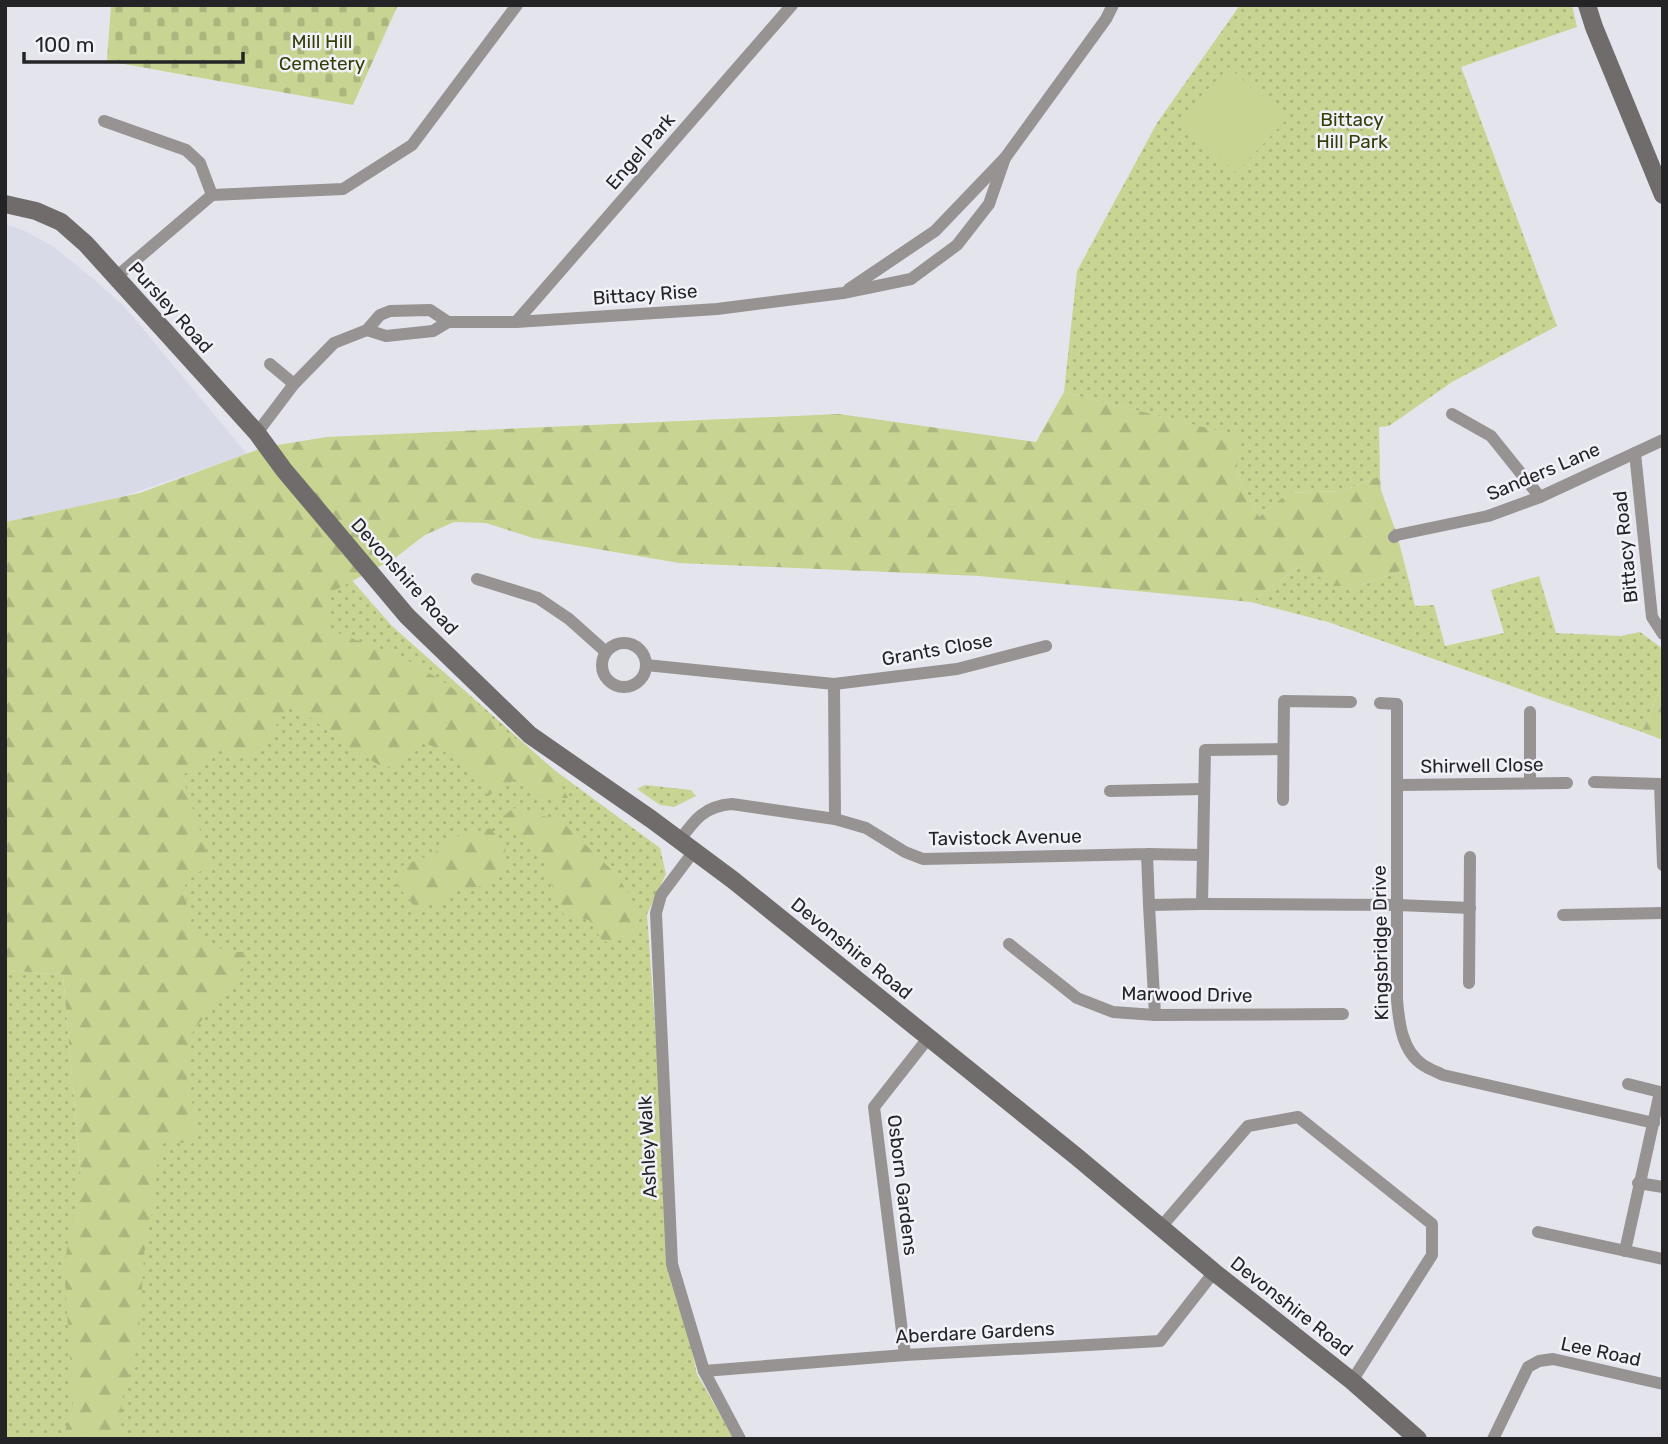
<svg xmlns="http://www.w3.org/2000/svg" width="1668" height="1444" font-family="Rubik,sans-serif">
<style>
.built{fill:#d8dae8}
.green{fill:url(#green-dots)}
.forest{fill:url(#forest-firs)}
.cemetery{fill:url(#cemetery-stones)}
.pitch{fill:#c7d492}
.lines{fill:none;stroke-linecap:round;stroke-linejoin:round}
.street{stroke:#979393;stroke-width:12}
.secondary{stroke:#716c6c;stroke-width:18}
.labels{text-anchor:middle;stroke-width:5;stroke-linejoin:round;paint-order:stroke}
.park-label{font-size:19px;fill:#363e08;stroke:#f1f2f9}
.street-label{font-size:19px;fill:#242426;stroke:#f1f2f9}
</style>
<defs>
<pattern id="green-dots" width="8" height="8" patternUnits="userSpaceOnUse" patternTransform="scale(1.75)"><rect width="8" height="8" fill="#c7d492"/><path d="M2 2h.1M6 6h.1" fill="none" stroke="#abb67e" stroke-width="1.8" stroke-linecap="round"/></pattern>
<pattern id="forest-firs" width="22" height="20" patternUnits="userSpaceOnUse" patternTransform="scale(1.75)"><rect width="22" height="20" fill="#c7d492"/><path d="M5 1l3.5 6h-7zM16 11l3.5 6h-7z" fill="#abb67e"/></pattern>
<pattern id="cemetery-stones" width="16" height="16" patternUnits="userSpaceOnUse" patternTransform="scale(1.75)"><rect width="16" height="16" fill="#c7d492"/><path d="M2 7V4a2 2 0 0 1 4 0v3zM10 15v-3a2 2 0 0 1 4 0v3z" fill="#abb67e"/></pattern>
</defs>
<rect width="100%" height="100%" fill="#e4e5ec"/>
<polygon class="built" points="5,224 23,230 54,247 91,277 124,306 247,454 121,497 5,522"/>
<g class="green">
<polygon points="1240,5 1572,5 1577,27 1461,67 1557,326 1452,382 1389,426 1379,427 1380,476 1342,491 1288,493 1259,517 1236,471 1242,437 1064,392 1077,271 1157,123"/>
<polygon points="1302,565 1357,586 1406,569 1415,606 1434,605 1445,646 1504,633 1491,590 1539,576 1556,633 1621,636 1640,632 1663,649 1663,682 1642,732 1328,622 1251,602"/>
<polygon points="341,568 392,626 553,769 660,848 666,874 647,914 672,1264 697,1374 734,1439 5,1439 5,970 63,975 81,1176 135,1177 175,756 316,587"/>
<polygon points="645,785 691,790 696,796 674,807 660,805 637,789"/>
</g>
<g class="forest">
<polygon points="1064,392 1243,437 1236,471 1259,517 1288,493 1342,491 1380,476 1381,490 1397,535 1406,569 1357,586 1332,586 1302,565 1251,602 979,576 679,563 533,538 486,523 454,522 425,535 395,558 330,593 331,630 409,661 447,684 552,768 568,798 546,798 516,779 488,796 464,761 421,741 386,769 345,745 292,703 251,760 218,750 182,776 211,863 185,883 188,924 205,944 233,952 246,952 246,961 229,990 193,1030 187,1080 197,1123 192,1144 164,1141 154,1178 156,1205 146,1227 138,1346 122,1399 121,1439 63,1439 73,1403 64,1265 81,1176 63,975 5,970 5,522 140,493 265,447 327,437 839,414 1036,442"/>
<polygon points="1663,682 1663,740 1642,732"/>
<polygon points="514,808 561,821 617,875 634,903 639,927 637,938 603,942 589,920 563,914 538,848 520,835 502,817"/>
<polygon points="490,828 505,845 506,867 497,882 456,892 418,911 397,885 401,866 431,855 458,836"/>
</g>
<polygon class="cemetery" points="111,5 398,5 353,105 107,61"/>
<polygon class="pitch" points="1229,67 1286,120 1236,173 1179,119"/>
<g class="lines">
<g class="street">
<polyline points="104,121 186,150 200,163 212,195"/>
<polyline points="116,277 212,195 343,189 412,145 517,5"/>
<polyline points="849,289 935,231 1005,158 1106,19 1113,5"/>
<polyline points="516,322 792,5"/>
<polyline points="367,330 386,336 433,331 448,322 516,322 717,309 843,293 911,279 957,245 989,204 1005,158"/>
<polyline points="270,364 294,384"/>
<polyline points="1452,414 1491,436 1540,497"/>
<polyline points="257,433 294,384 334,343 367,330 380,315 390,311 430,310 448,322"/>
<polyline points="1635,453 1652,617 1663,634"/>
<polyline points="1394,537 1397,535 1488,516 1540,497 1663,440"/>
<polyline points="477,579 538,598 569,619 606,652"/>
<circle cx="624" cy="665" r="22"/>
<polyline points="646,665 834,684 957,669 1046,646"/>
<polyline points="834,684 835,819"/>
<path d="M 1380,703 L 1397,704 L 1397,1000 C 1399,1023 1402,1051 1423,1065 C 1429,1069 1437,1072 1443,1075 L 1654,1123"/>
<polyline points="1594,782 1660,784 1663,865"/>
<polyline points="1530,783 1530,712"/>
<polyline points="1398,785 1567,783"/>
<polyline points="1110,791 1203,789"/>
<polyline points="1283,800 1284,701 1351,702"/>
<path d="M 680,840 C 695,819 705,806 732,804 L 835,819 L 866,828 L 905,852 L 923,859 L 1147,854 L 1203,855 L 1202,904 L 1149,905 L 1147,854"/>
<polyline points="694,851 661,895 656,913 672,1264 704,1371 740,1439"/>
<polyline points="1203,855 1205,750 1283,749"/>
<polyline points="1202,904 1398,905 1470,908"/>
<polyline points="1149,905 1155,1015"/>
<polyline points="1563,915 1663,913"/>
<polyline points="1009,944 1077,998 1113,1012 1155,1015 1343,1014"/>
<polyline points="1469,983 1470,857"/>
<polyline points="1638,1183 1663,1187"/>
<polyline points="1161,1227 1248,1126 1298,1117 1432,1224 1432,1255 1352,1381"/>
<polyline points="1538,1232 1663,1259"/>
<polyline points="1625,1251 1660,1092 1628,1084"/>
<polyline points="905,1355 874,1107 929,1037"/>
<polyline points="704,1371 905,1355 1160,1341 1214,1272"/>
<polyline points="1493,1439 1528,1367 1539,1361 1553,1359 1663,1384"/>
</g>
<g class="secondary">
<polyline points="1587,5 1594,27 1663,195"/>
<polyline points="5,204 36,211 61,222 86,244 257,433 284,470 407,616 530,735 651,819 733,880 1077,1157 1214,1272 1352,1381 1418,1439"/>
</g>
</g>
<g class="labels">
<g class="park-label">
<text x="322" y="48">Mill Hill<tspan x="322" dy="22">Cemetery</tspan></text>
<text x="1352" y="126">Bittacy<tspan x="1352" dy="22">Hill Park</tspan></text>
</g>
<g class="street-label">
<text transform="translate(640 151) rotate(-49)" y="7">Engel Park</text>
<text transform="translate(645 294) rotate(-4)" y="7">Bittacy Rise</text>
<text transform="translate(171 307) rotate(48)" y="7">Pursley Road</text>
<text transform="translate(1543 471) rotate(-23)" y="7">Sanders Lane</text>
<text transform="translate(1625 547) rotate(-96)" y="7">Bittacy Road</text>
<text transform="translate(405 576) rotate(48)" y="7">Devonshire Road</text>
<text transform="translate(937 649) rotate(-10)" y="7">Grants Close</text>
<text transform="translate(1482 765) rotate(-1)" y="7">Shirwell Close</text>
<text transform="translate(1005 837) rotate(-1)" y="7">Tavistock Avenue</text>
<text transform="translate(1380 943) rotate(-91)" y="7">Kingsbridge Drive</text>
<text transform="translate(852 948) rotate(39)" y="7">Devonshire Road</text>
<text transform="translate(1187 994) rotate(1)" y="7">Marwood Drive</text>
<text transform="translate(647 1147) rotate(-93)" y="7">Ashley Walk</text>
<text transform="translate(903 1185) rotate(83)" y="7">Osborn Gardens</text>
<text transform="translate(1292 1306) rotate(38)" y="7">Devonshire Road</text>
<text transform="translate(975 1332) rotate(-3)" y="7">Aberdare Gardens</text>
<text transform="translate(1601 1351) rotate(12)" y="7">Lee Road</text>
</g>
</g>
<rect width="1668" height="1444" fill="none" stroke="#242426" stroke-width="14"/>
<path d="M24 52v10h219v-10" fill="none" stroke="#242426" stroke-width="3.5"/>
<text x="35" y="52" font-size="21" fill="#242426" stroke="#f1f2f9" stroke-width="5" paint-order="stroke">100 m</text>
</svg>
